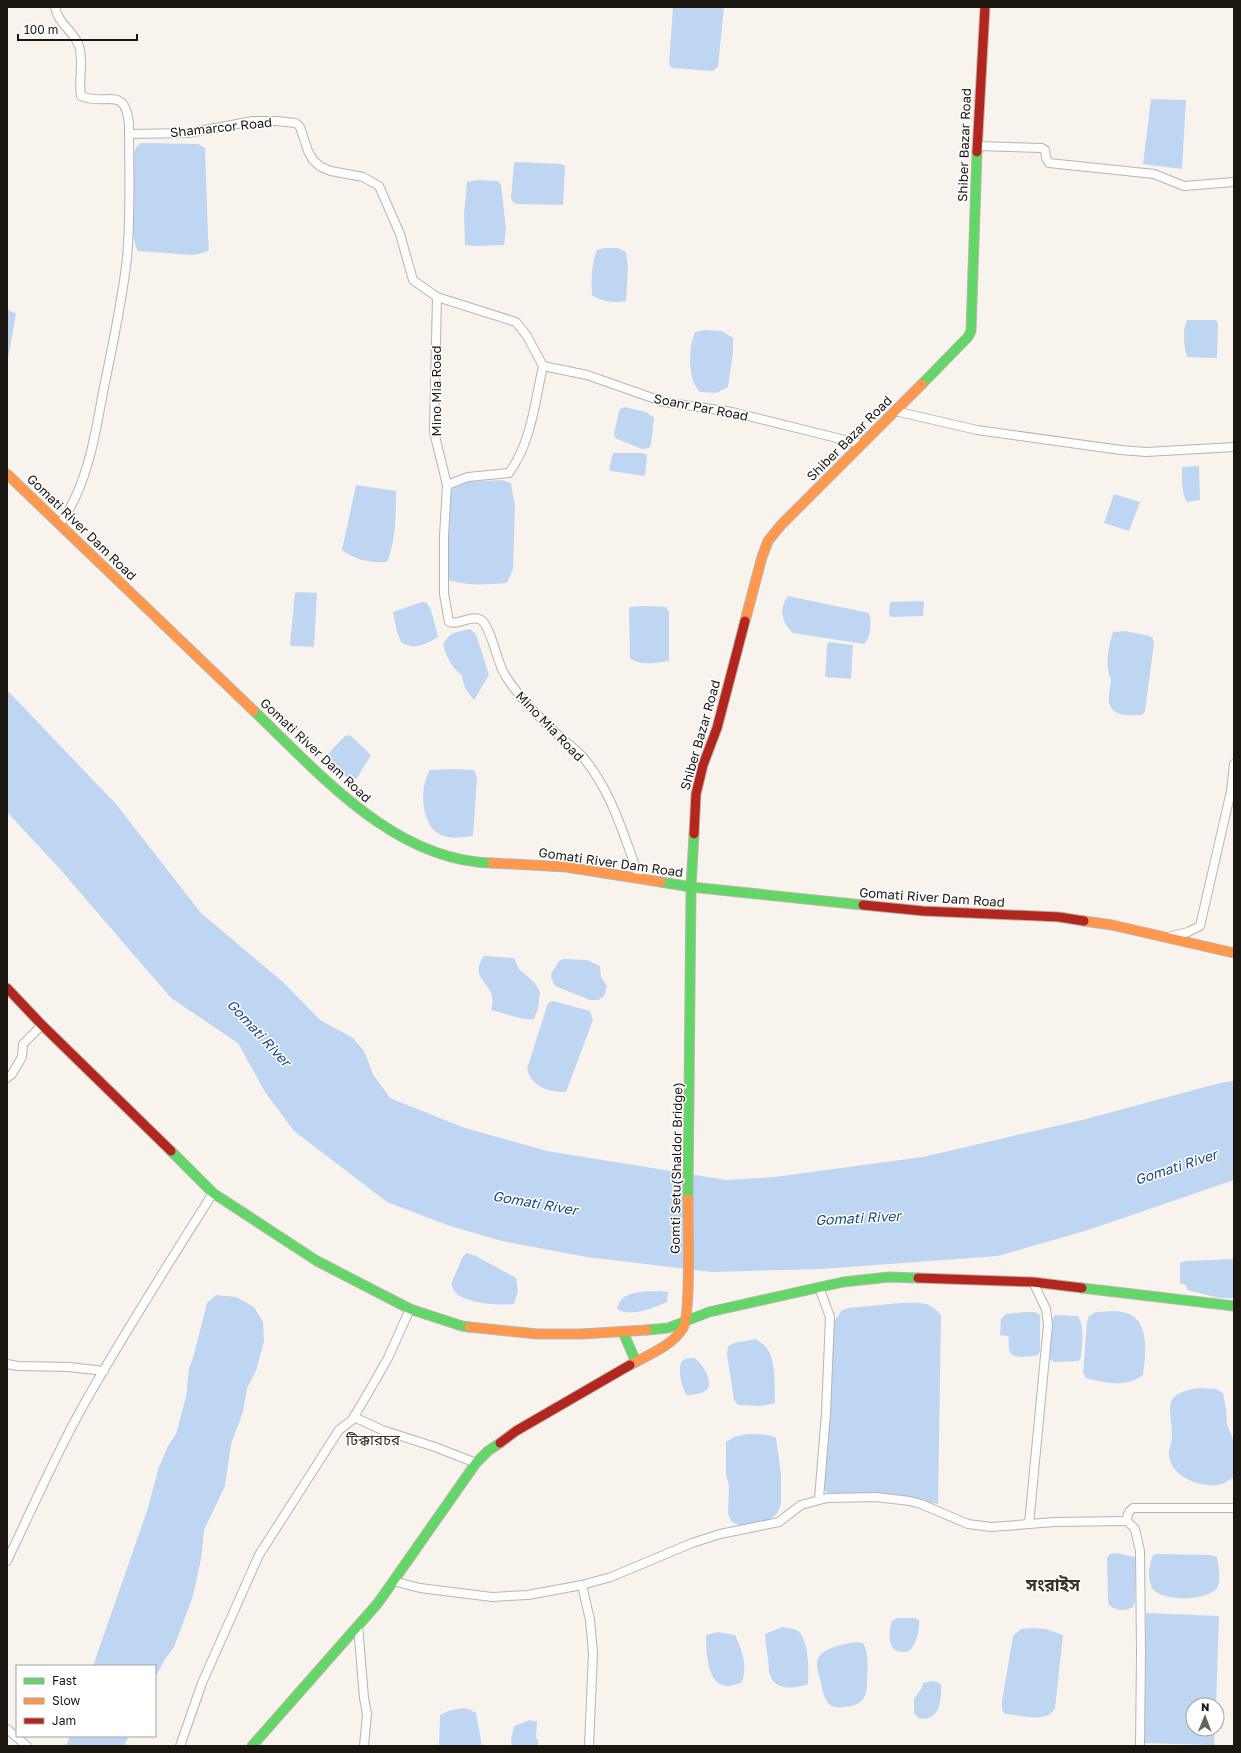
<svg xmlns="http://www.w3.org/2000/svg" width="1241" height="1753" font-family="'Golos Text','Noto Sans Bengali',sans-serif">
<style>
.water{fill:#bfd6f2}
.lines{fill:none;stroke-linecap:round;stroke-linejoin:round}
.street-casing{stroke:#b9b5ae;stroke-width:10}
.fast-casing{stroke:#b9b5ae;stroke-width:11}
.slow-casing{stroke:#b9b5ae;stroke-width:11}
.jam-casing{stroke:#b9b5ae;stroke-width:11}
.street{stroke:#fefdfc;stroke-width:8}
.fast{stroke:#63d668;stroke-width:9}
.slow{stroke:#ff974d;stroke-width:9}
.jam{stroke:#b3261e;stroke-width:9}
.labels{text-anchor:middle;stroke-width:3;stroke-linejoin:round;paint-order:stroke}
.street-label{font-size:13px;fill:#1b160f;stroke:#fff}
.water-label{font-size:14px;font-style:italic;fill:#1c497d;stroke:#fff}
.quarter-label{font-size:15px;fill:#3d3221;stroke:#fff}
.district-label{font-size:17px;font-weight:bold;fill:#3d3221;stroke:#fff}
</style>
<rect width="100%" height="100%" fill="#f8f4ed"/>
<g class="water">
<polygon points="673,7 724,7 718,67 713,71 672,68 669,64"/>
<polygon points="1151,99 1186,100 1182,169 1143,164"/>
<path d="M 142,143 L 198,144 L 205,148 L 208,236 L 209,249 L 206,252 L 193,255 L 138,251 C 128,236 133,175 133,155 L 137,146 Z"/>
<polygon points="515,162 561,164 565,166 563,205 516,204 512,201 511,198 514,164"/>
<polygon points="477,180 498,181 501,185 506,229 504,245 475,246 465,245 464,214 467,182"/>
<path d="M 605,248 L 618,248 L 626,252 L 628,267 L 626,301 C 614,303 602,302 592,295 C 591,280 591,265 597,250 Z"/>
<polygon points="7,309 16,314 7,364"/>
<path d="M 1187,320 L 1216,320 L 1218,324 L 1217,358 L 1187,357 C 1184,347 1182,329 1187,320 Z"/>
<path d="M 705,330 L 722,331 L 733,338 L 733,353 L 728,387 L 716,393 L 700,392 C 687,379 688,348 695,332 Z"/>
<polygon points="624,407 646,412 654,418 651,444 649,448 642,449 615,438 614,433 619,412 620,409"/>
<polygon points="613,453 642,453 647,455 645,476 611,471 609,469"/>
<path d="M 1199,466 L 1200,500 L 1187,502 C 1181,493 1182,478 1182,467 Z"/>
<path d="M 502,480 L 511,483 L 515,506 L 513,569 L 507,583 C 487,585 464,586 446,579 L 449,500 L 453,487 L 466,482 Z"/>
<path d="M 356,485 L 396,491 C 396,515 396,540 387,562 C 371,563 355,560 342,550 Z"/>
<polygon points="1114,494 1140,502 1129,531 1104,523"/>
<polygon points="300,592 317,593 314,647 291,646 290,644 295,593"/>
<path d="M 788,596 L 869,613 C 872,621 871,638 864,644 L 793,633 C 782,623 778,609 788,596 Z"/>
<polygon points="922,601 924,602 923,616 891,617 889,615 890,602"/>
<path d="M 422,602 L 427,603 L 431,610 L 438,637 C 426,644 414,651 401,642 L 397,632 L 393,612 Z"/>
<path d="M 643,606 L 666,607 L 669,612 L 669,661 C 658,663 639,666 630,658 L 629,609 L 630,607 Z"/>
<path d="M 470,629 L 476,634 L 489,675 L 474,700 C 467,692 463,686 462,675 C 451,667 447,657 443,645 C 449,632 456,632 470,629 Z"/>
<path d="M 1125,631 L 1150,636 L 1153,639 L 1154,643 L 1145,711 L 1142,715 C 1133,715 1118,717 1112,709 C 1106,702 1110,689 1111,681 C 1111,677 1108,674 1108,669 C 1106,660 1110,641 1113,632 Z"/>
<polygon points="829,642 853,645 851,679 825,677 827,644"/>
<polygon points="7,690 116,804 201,913 285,984 320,1020 353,1038 364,1051 373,1074 390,1098 465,1128 547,1151 726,1180 774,1177 923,1157 1086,1119 1220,1083 1234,1081 1234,1180 1088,1230 998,1256 821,1269 712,1272 587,1257 502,1241 447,1225 387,1202 294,1131 265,1092 238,1043 171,998 59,868 7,812"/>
<polygon points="350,735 371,755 357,778 350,781 329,761 327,755 345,736"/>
<path d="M 451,769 L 474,770 L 477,777 L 473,836 C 463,837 448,840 439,834 C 421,824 419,786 430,770 Z"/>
<path d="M 484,956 L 514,958 L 519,969 L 534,982 L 540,992 L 538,1009 L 534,1019 C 525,1022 503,1012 491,1010 C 500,982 466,982 484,956 Z"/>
<path d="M 563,959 L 587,960 L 600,966 L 601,977 L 607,986 L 604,996 L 598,1000 L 590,1000 L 555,986 C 550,974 549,977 556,966 C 558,962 559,961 563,959 Z"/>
<path d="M 553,1001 L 590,1011 L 593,1020 L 566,1092 C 548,1092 532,1087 527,1069 L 547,1006 L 548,1003 Z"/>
<path d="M 467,1253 L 476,1256 L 516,1278 L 518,1291 L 514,1304 C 500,1306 469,1303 458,1295 C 454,1292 453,1288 451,1284 L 463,1256 Z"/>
<polygon points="1234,1259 1234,1298 1219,1298 1187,1290 1186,1285 1180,1283 1180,1263 1185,1261"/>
<path d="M 661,1291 L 668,1292 L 667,1302 C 653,1308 631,1318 617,1309 C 621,1289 645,1292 661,1291 Z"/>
<polygon points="216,1295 236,1297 254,1307 263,1322 264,1341 256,1371 247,1388 243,1412 231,1444 225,1486 204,1530 201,1559 193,1596 174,1647 165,1659 155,1678 155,1666 93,1666 147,1511 159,1467 168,1446 176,1434 186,1397 189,1368 193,1358 207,1303"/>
<path d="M 900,1303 C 919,1303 928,1300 941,1315 L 938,1504 L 878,1493 L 850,1493 L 828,1495 L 824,1488 L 834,1322 L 842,1310 L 849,1308 Z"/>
<path d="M 1026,1312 L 1035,1312 L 1040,1315 L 1040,1351 L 1038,1355 C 1031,1356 1014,1360 1010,1352 C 1007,1348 1010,1341 1008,1336 L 1000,1335 L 1001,1319 L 1006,1314 Z"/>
<path d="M 1096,1312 C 1104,1312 1114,1310 1122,1312 C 1151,1316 1146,1355 1143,1375 C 1126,1388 1105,1383 1086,1378 L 1083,1372 L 1087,1322 L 1089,1316 Z"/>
<path d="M 1055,1315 L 1078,1316 C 1085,1327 1082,1344 1081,1357 L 1079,1361 L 1055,1362 L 1050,1360 L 1049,1355 L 1051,1321 Z"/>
<path d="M 756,1339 C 759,1342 764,1344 766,1347 C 777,1361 774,1385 775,1403 L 762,1406 L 738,1405 L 734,1400 L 727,1354 L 728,1346 L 734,1343 Z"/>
<path d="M 688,1358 L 694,1358 C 701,1361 713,1381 708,1388 C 705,1394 693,1394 687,1396 C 682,1387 676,1368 683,1360 Z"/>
<path d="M 1199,1388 L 1216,1389 L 1223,1393 L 1226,1409 L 1227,1424 L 1234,1442 L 1234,1477 C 1229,1480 1223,1485 1217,1485 C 1199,1487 1172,1477 1169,1456 C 1168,1450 1172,1444 1172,1438 C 1173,1409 1158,1394 1199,1388 Z"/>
<polygon points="748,1434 769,1435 776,1438 781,1474 781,1504 777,1514 770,1519 746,1525 738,1525 731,1521 728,1513 729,1486 726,1474 726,1442 734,1437"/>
<path d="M 1116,1553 L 1135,1557 L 1135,1602 L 1133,1607 C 1123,1612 1117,1611 1109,1605 L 1108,1599 L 1107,1558 L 1110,1554 Z"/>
<path d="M 1156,1554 L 1211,1555 L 1217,1557 C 1218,1566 1222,1580 1217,1588 C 1209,1601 1160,1602 1152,1588 C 1147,1578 1149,1564 1153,1555 Z"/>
<polygon points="1146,1613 1219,1616 1216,1705 1193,1705 1193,1729 1215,1729 1214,1745 1142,1743"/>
<path d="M 897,1618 L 915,1618 L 919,1620 C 920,1629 916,1645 909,1651 C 888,1657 887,1636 892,1621 Z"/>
<path d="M 782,1627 C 787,1628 794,1628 798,1631 C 809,1641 809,1671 808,1684 C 796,1689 775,1691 770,1675 C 768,1670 769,1664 768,1659 C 767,1651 765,1643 765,1634 Z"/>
<path d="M 1032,1628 L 1046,1629 L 1063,1635 L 1055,1708 C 1047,1725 1019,1714 1005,1714 L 1002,1709 L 1002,1701 L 1013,1636 L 1021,1629 Z"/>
<path d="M 718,1632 L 735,1635 C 742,1651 748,1664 742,1682 C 708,1699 706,1658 706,1635 Z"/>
<path d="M 856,1642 L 863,1643 C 870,1655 867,1671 867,1685 C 866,1702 858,1706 843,1707 C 839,1708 832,1707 829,1704 C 824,1699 822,1689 821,1683 C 820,1677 816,1668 817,1662 C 819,1648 844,1644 856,1642 Z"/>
<path d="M 932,1681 L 938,1682 L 941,1685 C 942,1701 939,1723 918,1718 L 914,1713 L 914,1699 L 921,1689 L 923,1683 Z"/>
<polygon points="463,1708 469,1709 476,1713 482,1746 439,1746 440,1715 448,1711"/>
<polygon points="530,1720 537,1722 536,1738 538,1740 538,1746 512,1746 511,1740 514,1726"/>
<polygon points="70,1736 129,1736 124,1746 66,1746"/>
</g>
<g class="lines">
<g class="street-casing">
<g id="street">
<path d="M 55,7 C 58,24 74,31 79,46 C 84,62 78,80 81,96 C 106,107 125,84 129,124 C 129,168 131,214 127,258 C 122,303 112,348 103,392 C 95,437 87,486 60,524"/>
<polyline points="129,134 188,133 253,121 276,121 296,123 300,127 308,151 313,160 321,167 331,171 363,177 379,186 400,234 413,280 437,297 516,322 527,336 543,366"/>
<polyline points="977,146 1042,148 1045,150 1046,158 1049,163 1154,174 1184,186 1234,182"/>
<path d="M 437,297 L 434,432 L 447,485 L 444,536 L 444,594 L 449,622 C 458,626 471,614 481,620 C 491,626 497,663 505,675 C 520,699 539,717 559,736 C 567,743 575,749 582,756 C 612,791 624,837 640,879"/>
<polyline points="543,366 587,375 664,402 732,412 861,444"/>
<polyline points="895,411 977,430 1121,450 1146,452 1234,447"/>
<path d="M 447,485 L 468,477 L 509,473 C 531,443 535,402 543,366"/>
<polyline points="1168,937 1188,932 1200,926 1231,791 1234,764"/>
<polyline points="7,1078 12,1074 22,1057 23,1044 42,1025"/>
<polyline points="7,1364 18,1366 69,1367 104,1371"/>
<polyline points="354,1417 382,1430 435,1447 476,1463"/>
<polyline points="819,1499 826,1413 830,1317 819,1287"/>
<polyline points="1029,1524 1048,1325 1046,1309 1033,1282"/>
<path d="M 7,1561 C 32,1509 55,1456 83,1406 C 124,1333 169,1263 213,1193"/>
<polyline points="393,1581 420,1588 492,1597 528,1595 582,1585 611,1577 692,1543 720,1534 779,1522 801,1505 827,1498 876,1497 910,1501 921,1504 968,1524 991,1527 1055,1522 1127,1521"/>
<polyline points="582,1585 590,1620 593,1653 589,1746"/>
<polyline points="358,1625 364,1698 367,1714 364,1746"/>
<polyline points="7,1729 27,1746"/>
<polyline points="180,1746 202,1683 259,1555 339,1430 352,1420 368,1393 388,1358 410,1309"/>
<path d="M 1140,1746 L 1141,1653 L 1140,1551 L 1135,1529 L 1127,1521 C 1127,1515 1128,1512 1133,1508 L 1234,1508"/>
</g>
</g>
<g class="fast-casing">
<g id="fast">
<polyline points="922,384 968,337 971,331 977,152"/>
<path d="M 254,711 C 320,774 394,861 492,863"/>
<polyline points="661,882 691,887 863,905"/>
<polyline points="171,1151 213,1193 317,1261 410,1309 462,1326 469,1327"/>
<polyline points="688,1199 691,887 694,834"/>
<polyline points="1082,1288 1234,1306"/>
<polyline points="647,1330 668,1328 709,1312 843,1282 889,1277 918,1278"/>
<polyline points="623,1332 636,1362"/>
<polyline points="252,1746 378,1603 476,1463 488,1451 500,1443"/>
</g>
</g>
<g class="slow-casing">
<g id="slow">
<polyline points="7,474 254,711"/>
<polyline points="745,621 762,557 768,541 781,525 922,384"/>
<polyline points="492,863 566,867 661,882"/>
<polyline points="1084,921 1112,925 1234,953"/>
<polyline points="469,1327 537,1334 581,1334 647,1330"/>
<path d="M 630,1365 C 648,1355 672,1346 683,1328 C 691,1316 688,1220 688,1199"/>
</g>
</g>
<g class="jam-casing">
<g id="jam">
<polyline points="977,152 985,7"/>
<polyline points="694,834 696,794 703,765 717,728 745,621"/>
<polyline points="863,905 923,911 1059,917 1084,921"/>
<polyline points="7,988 42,1025 171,1151"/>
<polyline points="918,1278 1033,1282 1082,1288"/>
<polyline points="500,1443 516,1431 630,1365"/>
</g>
</g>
<use href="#street" class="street"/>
<use href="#fast" class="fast"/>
<use href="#slow" class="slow"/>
<use href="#jam" class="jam"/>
</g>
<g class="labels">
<g class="street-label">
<text transform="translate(221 127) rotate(-6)" y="5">Shamarcor Road</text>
<text transform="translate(964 145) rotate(-88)" y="5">Shiber Bazar Road</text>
<text transform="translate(436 391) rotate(-90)" y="5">Mino Mia Road</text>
<text transform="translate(701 407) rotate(11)" y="5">Soanr Par Road</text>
<text transform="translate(849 438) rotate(-45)" y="5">Shiber Bazar Road</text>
<text transform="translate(82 527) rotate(44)" y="5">Gomati River Dam Road</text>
<text transform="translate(550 726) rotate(46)" y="5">Mino Mia Road</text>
<text transform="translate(700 735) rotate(-74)" y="5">Shiber Bazar Road</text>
<text transform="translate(316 750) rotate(43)" y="5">Gomati River Dam Road</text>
<text transform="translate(611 862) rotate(8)" y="5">Gomati River Dam Road</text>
<text transform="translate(932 897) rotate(4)" y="5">Gomati River Dam Road</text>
<text transform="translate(676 1168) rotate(-89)" y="5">Gomti Setu(Shaldor Bridge)</text>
</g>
<g class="water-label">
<text transform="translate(259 1033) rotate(47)" y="5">Gomati River</text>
<text transform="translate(1176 1167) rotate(-18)" y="5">Gomati River</text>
<text transform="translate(535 1203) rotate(10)" y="5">Gomati River</text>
<text transform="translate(858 1218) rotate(-3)" y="5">Gomati River</text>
</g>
<g class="quarter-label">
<text x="373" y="1445">টিক্কারচর</text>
</g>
<g class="district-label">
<text x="1053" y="1591">সংরাইস</text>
</g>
</g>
<rect width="1241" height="1753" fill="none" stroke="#1b160f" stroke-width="16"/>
<rect x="16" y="1665" width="140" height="72" fill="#ffffff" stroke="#a4a29f"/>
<rect x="24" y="1678" width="20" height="6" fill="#63d668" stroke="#a4a29f"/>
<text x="52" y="1685" font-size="12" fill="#1b160f">Fast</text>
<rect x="24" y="1698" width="20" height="6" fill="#ff974d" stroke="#a4a29f"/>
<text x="52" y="1705" font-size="12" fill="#1b160f">Slow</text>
<rect x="24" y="1718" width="20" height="6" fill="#b3261e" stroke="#a4a29f"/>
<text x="52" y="1725" font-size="12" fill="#1b160f">Jam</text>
<g transform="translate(1205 1717) rotate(1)"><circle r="19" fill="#ffffff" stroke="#a4a29f"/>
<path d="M0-3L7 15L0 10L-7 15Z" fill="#68645d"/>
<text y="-6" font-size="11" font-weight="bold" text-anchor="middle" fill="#1b160f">N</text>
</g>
<path d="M18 34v6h119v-6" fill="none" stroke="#1b160f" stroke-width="2"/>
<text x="24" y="34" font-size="12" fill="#1b160f" stroke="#ffffff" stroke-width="3" paint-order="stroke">100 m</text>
</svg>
